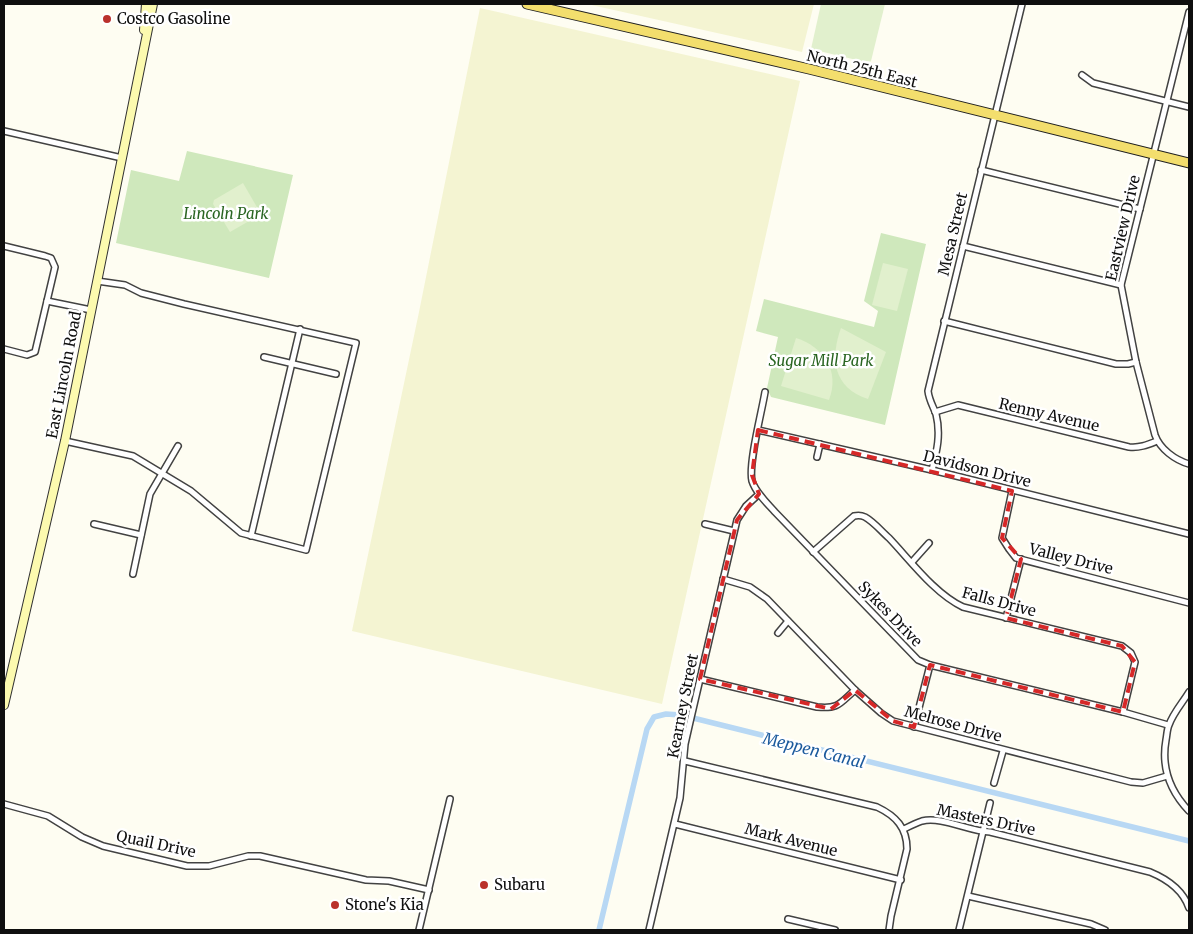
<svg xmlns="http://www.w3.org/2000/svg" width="1193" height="934" font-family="Merriweather,serif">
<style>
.farmland{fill:#f4f4d2}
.green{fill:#cfe8bc}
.pitch{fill:#e1f0cd}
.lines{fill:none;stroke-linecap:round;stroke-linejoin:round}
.canal{stroke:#b8d8f4;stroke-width:5.5}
.street-casing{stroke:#424242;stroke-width:8}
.secondary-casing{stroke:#313131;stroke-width:10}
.primary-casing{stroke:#202020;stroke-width:11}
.street{stroke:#fff;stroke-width:5}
.secondary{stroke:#fcfaaf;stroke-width:8}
.primary{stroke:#f3de6d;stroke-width:9}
.marked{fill:none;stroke:#d62828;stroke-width:4;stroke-dasharray:10 6;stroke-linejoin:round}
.poi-dot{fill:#ba312c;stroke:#fff;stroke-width:2}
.labels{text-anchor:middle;stroke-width:5;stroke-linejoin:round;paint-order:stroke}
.poi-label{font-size:15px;fill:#0f0f0f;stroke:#fff;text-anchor:start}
.street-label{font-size:15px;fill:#0f0f0f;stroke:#fff}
.park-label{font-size:15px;font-style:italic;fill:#296521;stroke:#fff}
.water-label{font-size:16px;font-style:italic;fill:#1c5a9d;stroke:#fff}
</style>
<rect width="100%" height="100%" fill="#fefdf2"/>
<g class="farmland">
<polygon points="587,4 814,4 802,52"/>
<polygon points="480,8 800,81 662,704 352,631 419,312"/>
</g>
<g class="green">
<polygon points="187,151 293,175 269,278 116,243 131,170 179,181"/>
<polygon points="881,233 926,244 885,425 771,397 767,388 778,337 756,331 764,299 874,327 878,311 864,301"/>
</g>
<g class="pitch">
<polygon points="821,4 885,4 871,61 869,63 811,49"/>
<polygon points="243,183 261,214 230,232 213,204 214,200"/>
<polygon points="883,263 908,269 897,311 872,305"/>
<path d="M 841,328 L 886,352 L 868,399 C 833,388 830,358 841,328 Z"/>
<path d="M 796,338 C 824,347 840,371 829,400 L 781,386 Z"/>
</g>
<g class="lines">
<polyline class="canal" points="599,930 647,729 654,717 666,714 681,715 1189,841"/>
<g class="street-casing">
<g id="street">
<path d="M 1189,12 L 1121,285 L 1136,362 L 1155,435 C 1160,449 1175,460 1189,464"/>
<polyline points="1082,75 1093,83 1189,107"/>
<polyline points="4,131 122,158"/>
<polyline points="981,170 1140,209"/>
<polyline points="4,246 45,256 51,258 55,267 35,352 27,355 4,349"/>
<polyline points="963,246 1121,285"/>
<polyline points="47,301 91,310"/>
<polyline points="944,321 1116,364 1128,364 1136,362"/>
<polyline points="264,357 336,374"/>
<path d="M 765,392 C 762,411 748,464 752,481 C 756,493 767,503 775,512 L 918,660 L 930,665 L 1123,712 L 1168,725"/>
<path d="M 935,412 L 958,405 L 1129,447 C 1140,448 1147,445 1157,441"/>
<polyline points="758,430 932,470 1189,534"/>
<polyline points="65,441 133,456 191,491 241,533 306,550 356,343 184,304 141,293 125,285 97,281"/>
<polyline points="817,457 820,444"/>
<path d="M 932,470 C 937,451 941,434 936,414 C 933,406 929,400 928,391 L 1022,4"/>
<polyline points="1012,491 1002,538 1009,549 1016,558 1189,603"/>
<polyline points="94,524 141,535"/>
<polyline points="705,524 734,531"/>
<polyline points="251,536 300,329"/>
<path d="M 813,552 L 854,516 C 858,515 861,515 865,517 C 874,522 881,531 889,538 C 910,560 935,594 963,607 L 1122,646 L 1131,653 L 1135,662 L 1123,712"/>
<polyline points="912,562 929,543"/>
<polyline points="133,574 150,494 178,446"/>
<polyline points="723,579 750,587 767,599 855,690 881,713 893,721 1131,782 1143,783 1167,776"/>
<polyline points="1006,618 1021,559"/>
<polyline points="778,633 788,621"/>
<path d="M 700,679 L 817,707 C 839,709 839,704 855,690"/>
<path d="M 1189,692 C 1183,702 1173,713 1169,725 C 1167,729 1167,735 1166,740 C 1161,768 1170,791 1189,811"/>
<polyline points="914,727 930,665"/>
<path d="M 685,761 L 877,807 C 896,816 907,828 907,849 L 891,916 L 889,930"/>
<polyline points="994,783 1003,751"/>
<polyline points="4,804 48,816 82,837 103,846 187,866 209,866 248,856 260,856 366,880 389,881 429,890"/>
<polyline points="675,824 901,880"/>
<path d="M 904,829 C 910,826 916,823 922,821 C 942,816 970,832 990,832 L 1150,872 C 1167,879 1183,890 1189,908"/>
<polyline points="968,896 1091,924 1105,930"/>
<polyline points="788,919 835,930"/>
<polyline points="419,930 450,799"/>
<polyline points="649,930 680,798 685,744 690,722 737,520 746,506 759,494"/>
<polyline points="959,930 990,803"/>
</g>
</g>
<g class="secondary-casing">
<g id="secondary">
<polyline points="144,30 146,4"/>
<polyline points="4,705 65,441 153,4"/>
</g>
</g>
<g class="primary-casing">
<polyline id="primary" points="527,4 809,69 1189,163"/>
</g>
<use href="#street" class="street"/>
<use href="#secondary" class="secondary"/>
<use href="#primary" class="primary"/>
</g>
<path class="marked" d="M 758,430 L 1012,491 L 1002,538 L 1021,559 L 1006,618 L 1122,646 L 1135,662 L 1123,712 L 930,665 L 914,727 L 893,721 L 855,690 L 831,709 L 700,679 L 737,520 L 759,494 L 752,475 Z"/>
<g class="poi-dot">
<circle cx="107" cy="19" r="5"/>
<circle cx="484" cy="885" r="5"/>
<circle cx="335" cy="905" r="5"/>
</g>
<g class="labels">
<g class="poi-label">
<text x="117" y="24">Costco Gasoline</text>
<text x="494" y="890">Subaru</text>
<text x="345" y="910">Stone's Kia</text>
</g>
<g class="street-label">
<text transform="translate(862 69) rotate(14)" y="5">North 25th East</text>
<text transform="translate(1123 228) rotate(-77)" y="5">Eastview Drive</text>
<text transform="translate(953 234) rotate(-77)" y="5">Mesa Street</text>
<text transform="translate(64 375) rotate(-79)" y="5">East Lincoln Road</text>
<text transform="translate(1049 415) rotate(13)" y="5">Renny Avenue</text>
<text transform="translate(977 469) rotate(14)" y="5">Davidson Drive</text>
<text transform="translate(1071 559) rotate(14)" y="5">Valley Drive</text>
<text transform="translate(999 602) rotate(15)" y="5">Falls Drive</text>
<text transform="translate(890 614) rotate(46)" y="5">Sykes Drive</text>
<text transform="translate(683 706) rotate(-79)" y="5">Kearney Street</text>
<text transform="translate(953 724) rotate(15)" y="5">Melrose Drive</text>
<text transform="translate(986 820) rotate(12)" y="5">Masters Drive</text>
<text transform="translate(791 840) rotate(14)" y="5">Mark Avenue</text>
<text transform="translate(156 844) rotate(12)" y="5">Quail Drive</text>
</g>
<g class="park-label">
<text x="226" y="219">Lincoln Park</text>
<text x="821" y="366">Sugar Mill Park</text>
</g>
<g class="water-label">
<text transform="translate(814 750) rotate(14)" y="6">Meppen Canal</text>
</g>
</g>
<rect width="1193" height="934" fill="none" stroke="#0f0f0f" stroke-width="10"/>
</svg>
